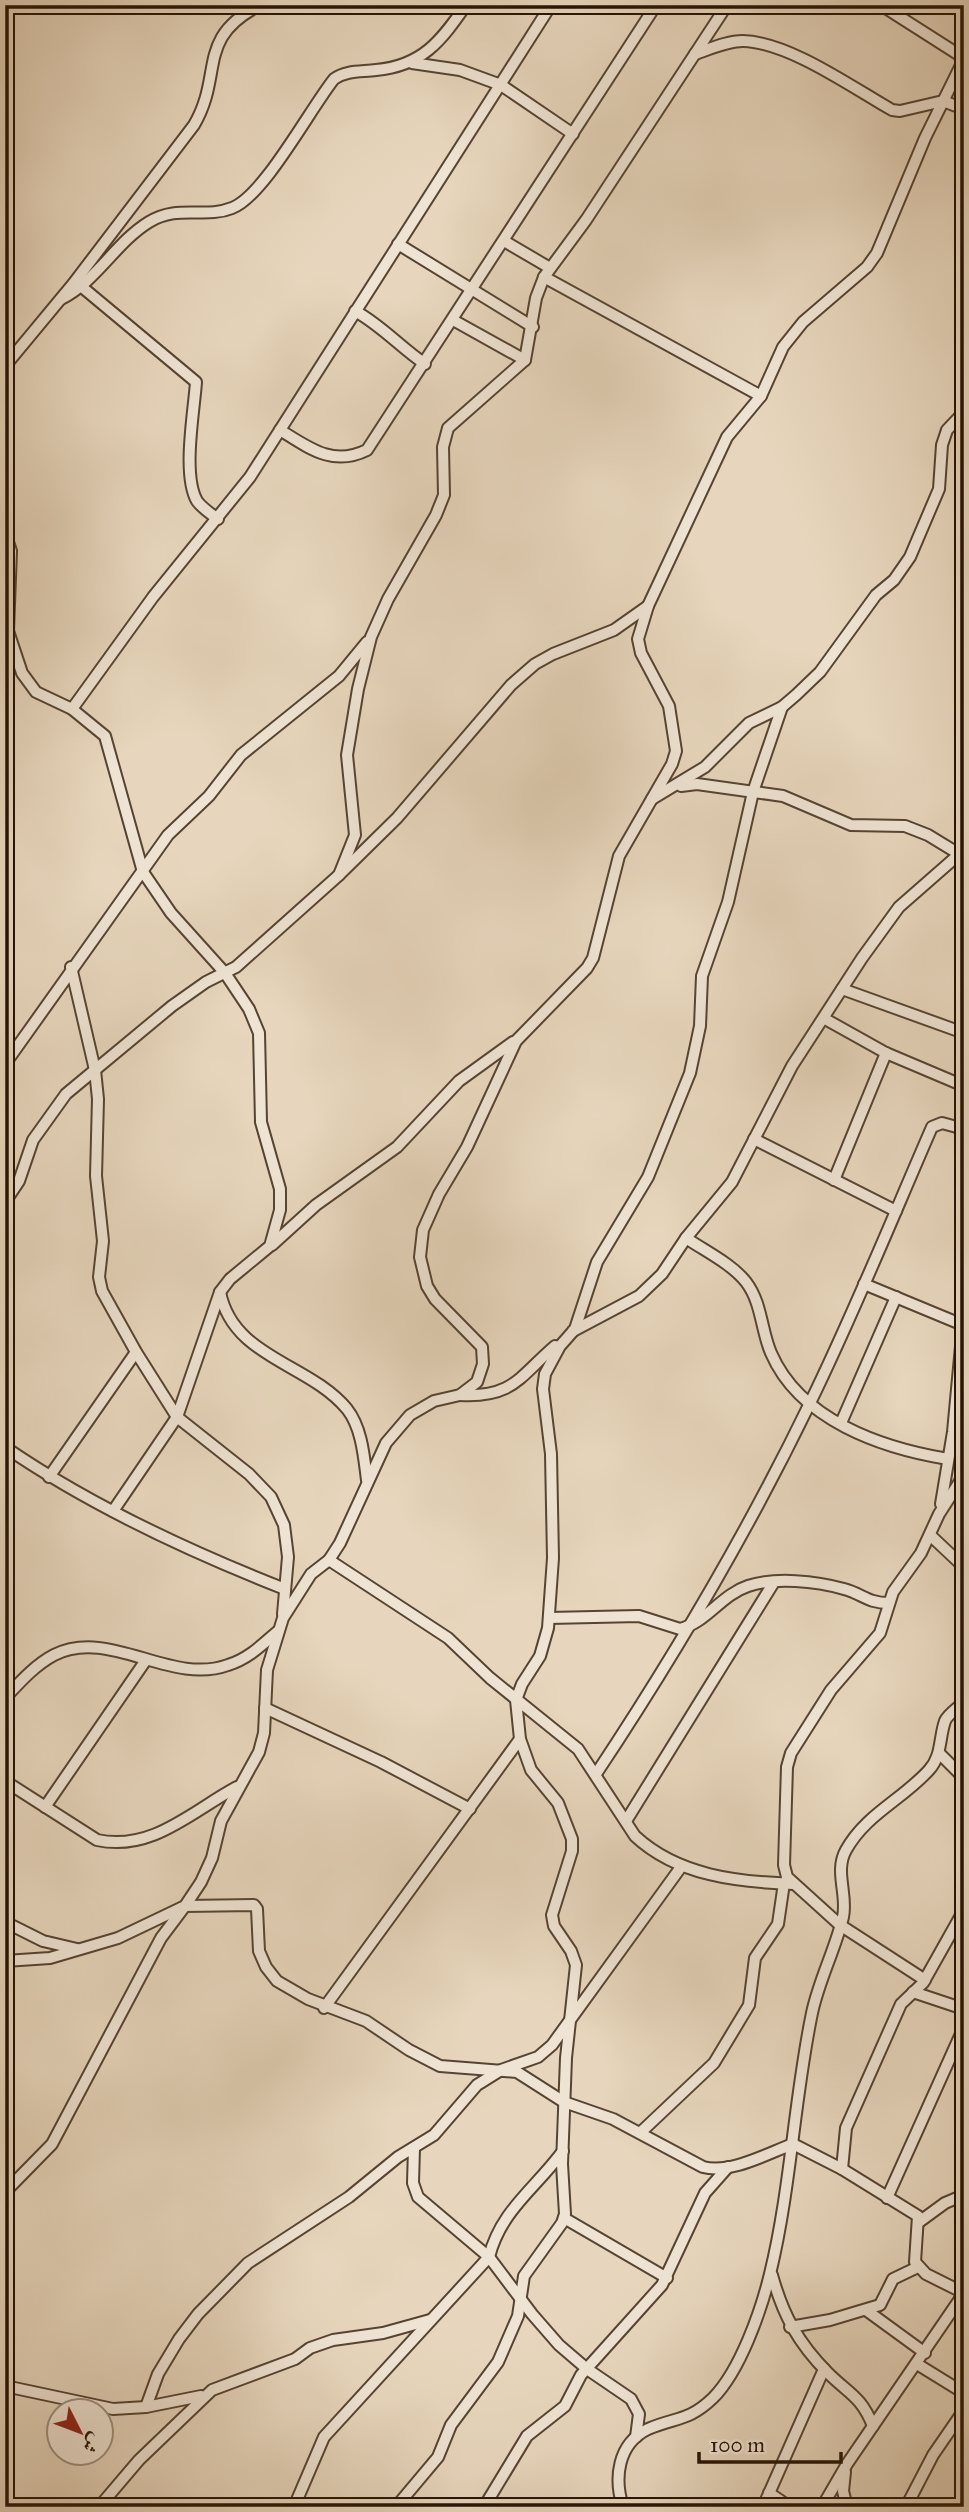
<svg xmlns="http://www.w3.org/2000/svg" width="969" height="2512" font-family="'IM FELL Great Primer',Amiri,serif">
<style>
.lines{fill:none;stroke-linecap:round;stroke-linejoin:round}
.minor-casing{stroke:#564433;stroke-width:14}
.minor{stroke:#efe4d4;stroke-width:10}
</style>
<rect width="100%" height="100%" fill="#e7d6bd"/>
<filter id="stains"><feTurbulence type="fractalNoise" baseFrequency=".00286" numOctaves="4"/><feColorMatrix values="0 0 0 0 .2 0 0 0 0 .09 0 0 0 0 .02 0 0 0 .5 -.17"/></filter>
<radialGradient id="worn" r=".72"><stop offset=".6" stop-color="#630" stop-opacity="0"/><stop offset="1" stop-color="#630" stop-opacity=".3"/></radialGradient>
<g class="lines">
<g class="minor-casing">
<g id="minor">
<polyline points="881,5 964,58"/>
<path d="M 695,54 C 710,49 727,41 743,41 C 789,42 853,88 892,110 L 900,111 L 943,101 L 964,109"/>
<polyline points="412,63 460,70 501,85 573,134"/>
<polyline points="504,241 550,268"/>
<polyline points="398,244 533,327"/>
<polyline points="544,277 761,396"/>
<path d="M 82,287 L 196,382 C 194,412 182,475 197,501 C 202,508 211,514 218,519"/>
<path d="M 61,299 C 97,281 115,243 149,222 C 178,204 205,219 232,208 C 264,196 310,109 334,79 C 346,70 362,72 376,70 C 422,66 441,41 466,5"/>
<path d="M 355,311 C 381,325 400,347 425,364"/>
<polyline points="453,320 525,360"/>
<path d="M 5,366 L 73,284 L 194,125 C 224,74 195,38 260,5"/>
<path d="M 280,430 C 309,448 333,467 367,450 L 656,5"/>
<polyline points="5,533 11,551 8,631 22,673 36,692 72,709 105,736 143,872 171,913 225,973 249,1009 259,1033 261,1122 280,1189 280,1210 270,1246 230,1279 220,1292 177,1417 113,1511"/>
<polyline points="72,709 153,597 250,477 551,5"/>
<polyline points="681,786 697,784 783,796 851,825 905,826 928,835 964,857"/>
<polyline points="652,799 705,767 749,723 782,707 796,695 820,672 876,595 894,580 910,557 939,489 942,445 947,430 964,412"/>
<polyline points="339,875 355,835 347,755 358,689 371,637 388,599 436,515 444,495 443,447 448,428 525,360 536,298 544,277 586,220 727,5"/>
<polyline points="71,967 95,1070 98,1099 96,1176 103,1241 99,1277 102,1291 136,1352 177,1417 249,1474 271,1497 284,1525 288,1557 283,1614"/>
<polyline points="842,989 964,1033"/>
<polyline points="825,1019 886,1053 964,1086"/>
<polyline points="5,1064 168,835 209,796 241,755 339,676 367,642"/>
<polyline points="754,1139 896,1211"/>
<polyline points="834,1180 886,1053"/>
<polyline points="5,1202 19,1181 33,1140 66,1094 172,1006 206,982 236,967 339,875 397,818 511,685 535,664 553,654 614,630 648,606"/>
<path d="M 686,1238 C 705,1251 732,1264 746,1282 C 762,1303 761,1330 771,1353 C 800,1420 881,1448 948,1459"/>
<polyline points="272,1245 316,1205 397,1147 459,1081 513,1042"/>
<polyline points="864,1284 963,1325"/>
<path d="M 220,1292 C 233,1358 309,1363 347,1409 C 362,1428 364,1457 367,1480"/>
<polyline points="573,1331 639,1296 662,1274 686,1238 732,1182 792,1066 862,958 899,907 964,850"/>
<path d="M 460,1395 C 513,1398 519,1377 555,1346"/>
<polyline points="841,1423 896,1297"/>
<path d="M 5,1447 C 91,1506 188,1551 285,1589"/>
<polyline points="49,1477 136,1352"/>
<polyline points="941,1504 953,1432 963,1325 964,1281"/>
<polyline points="930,1535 964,1567"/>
<path d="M 329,1560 L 448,1638 L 490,1678 L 578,1749 L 635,1836 C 678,1876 738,1882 794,1884"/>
<path d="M 549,1618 L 639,1616 L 680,1629 C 707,1622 721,1595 748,1586 C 775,1577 816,1581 844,1589 C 863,1594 867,1603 889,1603"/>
<path d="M 5,1698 C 20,1682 35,1665 54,1655 C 110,1627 170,1686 228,1665 C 248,1659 262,1645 277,1632"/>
<polyline points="265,1708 381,1762 470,1809"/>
<polyline points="939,1753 964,1778"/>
<path d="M 596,1774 C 675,1655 748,1531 810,1403 C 854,1313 892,1219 932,1127 L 942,1123 L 964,1129"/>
<path d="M 5,1781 L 97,1840 C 152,1852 192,1811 237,1787"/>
<polyline points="45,1807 146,1660"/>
<polyline points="626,1821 774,1582"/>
<polyline points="5,1922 43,1941 77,1949"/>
<polyline points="5,1961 50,1958 118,1938 185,1906 201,1882 212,1858 221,1821 259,1752 264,1733 267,1670 283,1618 311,1574 329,1560 340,1543 386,1443 410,1415 434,1401 460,1395 477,1382 483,1364 482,1347 435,1299 427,1286 420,1257 423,1230 439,1194 467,1147 516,1041 587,968 593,958 619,856 672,764 676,751 669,706 641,653 638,639 648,606 727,437 761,396 783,347 803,322 867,267 877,253 925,138 964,59"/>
<polyline points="925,1980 840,1925 787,1877 784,1865 787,1767 791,1753 831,1690 880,1633 893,1592 921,1553 939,1514 964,1475"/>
<polyline points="913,1992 964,2009"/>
<polyline points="324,2008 520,1739"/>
<polyline points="641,2132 714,2063 749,2005 755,1958 778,1924 784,1883"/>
<polyline points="414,2148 413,2183 418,2197 489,2257 532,2314 559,2345 587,2369 631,2399 639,2414 636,2437"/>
<polyline points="842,2169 846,2128 901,2004 923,1983 964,1910"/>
<path d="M 5,2192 L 52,2144 L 161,1938 L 185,1906 L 254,1905 L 257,1909 L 259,1951 L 266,1967 L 277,1981 L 308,1999 L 366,2021 L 409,2050 L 440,2066 L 517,2072 L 564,2102 L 613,2119 L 703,2167 C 731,2174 766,2154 793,2144 L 842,2169 L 918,2216 L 915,2262 L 926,2274 L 964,2293"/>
<polyline points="887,2198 964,2027"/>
<polyline points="564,2218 667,2278"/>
<polyline points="919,2222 945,2203 964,2195"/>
<path d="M 772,2275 C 783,2315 798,2343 828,2373 C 849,2394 861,2396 873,2426"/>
<polyline points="866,2310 925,2353"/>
<polyline points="790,2327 830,2320 880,2305 893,2279 918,2267"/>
<polyline points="917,2364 964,2393"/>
<polyline points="5,2386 113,2409 146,2407 201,2396"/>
<polyline points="146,2407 158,2374 179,2339 198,2314 248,2263 349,2197 398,2157 434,2135 477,2085 501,2070 538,2057 552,2045 681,1867"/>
<polyline points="845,2472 843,2491 847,2507"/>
<polyline points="769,2493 790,2507"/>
<polyline points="99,2507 139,2460 212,2390 295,2359 310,2348 333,2340 383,2333 430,2320"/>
<path d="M 294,2507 L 324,2437 L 489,2257 C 501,2210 535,2189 563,2151"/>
<polyline points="396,2507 438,2457 451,2425 498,2362 518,2316 524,2276 562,2223 565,2214 562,2164 566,2058 576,1965 571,1951 554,1926 552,1915 572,1851 572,1839 558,1803 531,1770 520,1739 516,1700 522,1684 540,1656 548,1628 553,1558 551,1454 543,1389 545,1374 560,1346 575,1329 597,1262 648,1177 690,1073 700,1026 702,976 728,902 753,792 782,707"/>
<polyline points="484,2507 527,2436 565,2406 581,2375 662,2285 705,2193 728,2167"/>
<path d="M 623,2507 C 614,2479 617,2444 648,2429 C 675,2417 688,2422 713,2398 C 740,2371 761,2311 770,2274 C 791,2188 794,2099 812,2013 C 819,1980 835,1950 843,1917 C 848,1895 834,1871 846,1850 C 866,1814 902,1800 929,1770 C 942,1756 939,1738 945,1721 C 948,1714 958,1708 964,1702"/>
<polyline points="763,2507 824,2369"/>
<polyline points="822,2507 847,2464 964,2293"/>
<polyline points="906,2507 933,2455 964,2410"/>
</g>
</g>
<use href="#minor" class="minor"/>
</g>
<rect width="969" height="2512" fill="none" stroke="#e7d6bd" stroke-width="28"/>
<rect x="7" y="7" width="955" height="2498" fill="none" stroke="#251305" stroke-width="3.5"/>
<rect x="14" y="14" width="941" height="2484" fill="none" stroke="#251305" stroke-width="2"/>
<g transform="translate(80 2432) rotate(132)"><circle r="33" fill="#efe4d4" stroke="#9e9081" stroke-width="2"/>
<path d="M0-5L12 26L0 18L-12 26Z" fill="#8f2418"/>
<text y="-10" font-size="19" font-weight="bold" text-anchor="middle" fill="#251305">ش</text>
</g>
<path d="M699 2452v10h142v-10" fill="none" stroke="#251305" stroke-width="3.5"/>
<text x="710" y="2452" font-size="21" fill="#251305" stroke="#efe4d4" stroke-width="5" paint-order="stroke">100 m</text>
<rect width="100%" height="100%" filter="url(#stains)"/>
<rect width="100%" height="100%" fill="url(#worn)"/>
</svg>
